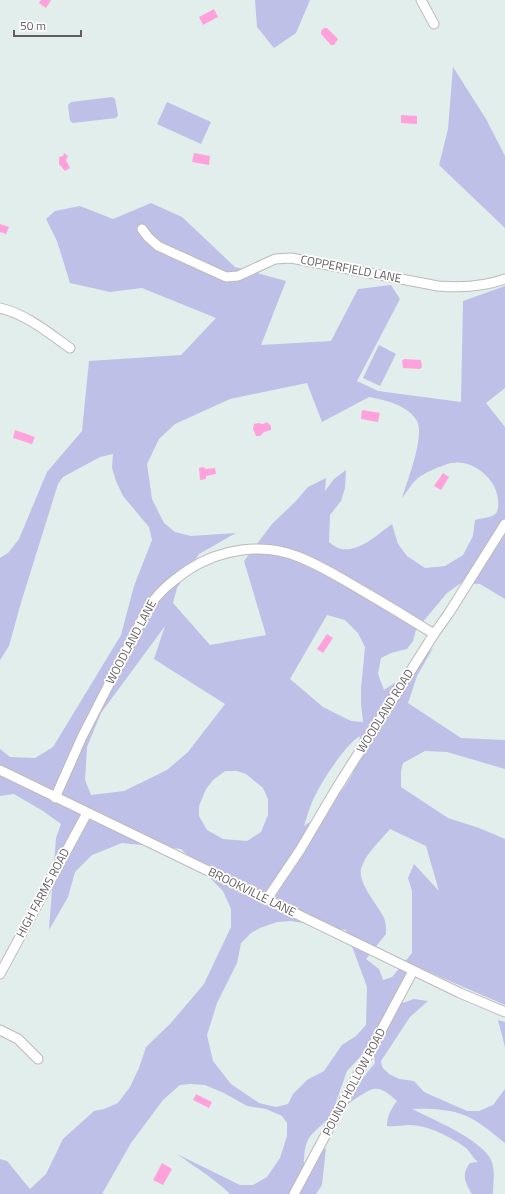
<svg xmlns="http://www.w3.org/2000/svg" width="505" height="1194" font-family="'Titillium Web',sans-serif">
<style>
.green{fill:#bec0e7;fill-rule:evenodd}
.water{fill:#ffa2db}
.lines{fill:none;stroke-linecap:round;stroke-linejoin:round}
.street-casing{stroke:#bfb8bb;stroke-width:11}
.street{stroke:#fff;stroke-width:9}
.labels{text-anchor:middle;stroke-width:3.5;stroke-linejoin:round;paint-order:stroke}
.street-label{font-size:12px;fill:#645b5f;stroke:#fff}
</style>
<rect width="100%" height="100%" fill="#e2eeeb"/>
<g class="green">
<polygon points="255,0 310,0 296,33 274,48 257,27"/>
<polygon points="453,67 486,119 505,156 505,228 439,165 448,129"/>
<polygon points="112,97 115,99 118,115 116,118 73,123 70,121 68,105 71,102"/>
<polygon points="167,102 211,122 201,144 157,124"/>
<path d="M 151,203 L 182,217 L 235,267 L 286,281 L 261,345 L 331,341 L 358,289 L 391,285 L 400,299 L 357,381 L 378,391 L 461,402 L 463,301 L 505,286 L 505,388 L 486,403 L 505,427 L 505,599 L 480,584 L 461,583 L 447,593 L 416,630 L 413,641 L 407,649 L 391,653 L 381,658 L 378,674 L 384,690 L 399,680 L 433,648 L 417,676 L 408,703 L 461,738 L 505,740 L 505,769 L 447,752 L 425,751 L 403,763 L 401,771 L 401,787 L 448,818 L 479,828 L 505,839 L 505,1005 L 415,966 L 399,985 L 403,1003 L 414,999 L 428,1001 L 410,1017 L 381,1061 L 382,1067 L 389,1074 L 399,1079 L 414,1081 L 424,1092 L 467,1111 L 479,1111 L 493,1105 L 505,1089 L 505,1143 C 492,1133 479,1121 464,1115 C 450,1109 427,1108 412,1109 C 432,1119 478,1138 490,1158 C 496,1168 493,1183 493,1194 L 472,1194 C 465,1182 461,1175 470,1163 L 478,1162 C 473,1158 470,1152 466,1148 C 451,1137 428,1125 409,1125 C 401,1125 396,1127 387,1126 C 387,1116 391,1109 397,1101 C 391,1096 383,1087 373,1089 C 361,1092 313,1129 308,1140 C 304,1148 304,1156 304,1165 L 326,1148 L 322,1185 L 316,1194 L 230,1194 C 215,1179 195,1167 177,1154 L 240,1185 L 253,1185 L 267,1177 L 280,1158 L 287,1136 L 287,1123 L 282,1116 L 266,1109 L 247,1106 L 224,1093 L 205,1085 L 190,1084 L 180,1085 L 163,1100 L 131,1143 L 102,1194 L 0,1194 L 0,1159 L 7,1161 L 30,1189 L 46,1174 L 63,1139 L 94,1111 L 104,1109 L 118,1103 L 130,1087 L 139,1068 L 146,1047 L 170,1024 L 204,984 L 231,927 L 231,909 L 223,891 L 181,849 L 122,843 L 92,855 L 75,872 L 68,897 L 49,930 L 56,838 L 61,824 L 43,811 L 14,794 L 0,796 L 0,749 L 10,757 L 35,758 L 53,747 L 121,635 L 134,586 L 152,540 L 149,527 L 123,496 L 116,481 L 112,468 L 113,454 L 100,457 L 63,477 L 58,484 L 20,606 L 9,646 L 0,660 L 0,558 L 8,553 L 19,539 L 47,472 L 82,431 L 89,361 L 181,355 L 216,318 L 142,288 L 110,292 L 70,283 L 57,241 L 46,219 L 55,211 L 80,206 L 113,219 ZM 307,383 L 322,422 L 369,397 C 385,400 408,405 417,421 C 425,436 407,482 402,498 C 407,492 411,484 417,479 C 423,473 443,465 451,463 C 475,458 505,484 497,512 C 493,518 481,518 475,520 L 473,536 L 463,555 L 445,566 L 425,568 L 407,556 L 398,544 L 392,524 C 375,536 350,562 329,542 L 330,515 L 341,501 L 345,488 L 346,470 L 334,479 L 325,491 L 326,478 L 308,487 L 295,502 L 272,524 L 244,561 L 266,635 L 210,645 L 173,603 L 177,588 L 199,554 L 236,533 L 191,536 L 175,532 L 164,523 L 152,499 L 147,464 L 159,439 L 175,424 L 230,399 ZM 327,615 L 345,620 L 358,633 L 365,647 L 361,689 L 361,703 L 363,722 L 351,721 L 323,707 L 290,679 ZM 165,626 L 154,659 L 225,704 L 188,752 L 167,770 L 124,791 L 91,795 L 85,780 L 87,747 L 101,713 ZM 360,736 L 353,773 L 345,786 L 325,812 L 304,826 C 307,817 309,808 313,800 C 320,784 346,743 360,736 ZM 225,771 L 237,771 L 246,774 L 263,788 L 268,799 L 268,815 L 261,832 L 247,841 L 223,839 L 207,830 L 199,816 L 199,806 L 206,789 L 213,780 ZM 390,829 L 426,846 L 439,891 L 414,864 L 408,878 L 412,891 L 412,953 L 392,977 L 383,980 L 379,969 L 366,959 L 386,934 C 386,928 386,921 383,916 C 377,904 358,883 361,869 C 365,854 380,841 390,829 ZM 291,921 L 346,930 L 367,987 L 366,1025 L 356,1036 L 342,1045 L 324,1071 L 307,1080 L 293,1094 L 288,1104 L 276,1107 L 259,1103 L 231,1084 L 213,1061 L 207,1035 L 217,1003 L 237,963 L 241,943 L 251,933 L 260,928 L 277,922 ZM 372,1040 L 375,1063 L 362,1079 L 336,1102 L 347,1071 L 361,1056 Z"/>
<polygon points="379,345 396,354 380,386 363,378"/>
<polygon points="498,1020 505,1022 505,1047"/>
</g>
<g class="water">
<polygon points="41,0 51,0 46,8 39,3"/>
<polygon points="214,9 218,17 203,25 199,17"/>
<polygon points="324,28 327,28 338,39 334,45 331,45 321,34 321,31"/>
<polygon points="401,115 417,116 417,124 401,123"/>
<polygon points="64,153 68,156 66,160 70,168 65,171 59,164 59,157 63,156"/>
<polygon points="194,153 210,156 209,165 192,162"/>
<polygon points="0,224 9,227 6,234 0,232"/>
<polygon points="404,359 421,360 422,367 420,369 403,368 402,361"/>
<polygon points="362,410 380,413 378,422 361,419"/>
<polygon points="267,422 271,426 271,430 264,432 260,436 256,436 253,429 254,424 258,423 263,424"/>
<polygon points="15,430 35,437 32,444 13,438"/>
<polygon points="204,467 205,469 215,468 216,474 206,476 206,479 200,480 199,468"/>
<polygon points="443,473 449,477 441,490 434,486"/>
<polygon points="327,634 333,638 323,653 317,649"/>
<polygon points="196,1094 212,1102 209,1108 193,1100"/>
<polygon points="162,1163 172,1169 163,1185 153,1180"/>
</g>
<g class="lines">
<g class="street-casing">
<g id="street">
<polyline points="421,0 434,24"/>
<path d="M 142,229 L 148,237 L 158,246 L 226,277 L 238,276 L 275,259 L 291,258 L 438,286 C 461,288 483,287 505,279"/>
<path d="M 0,308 C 26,314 49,333 70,348"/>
<polyline points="0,770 460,993 505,1012"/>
<path d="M 55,798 L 82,737 L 147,610 C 158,592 171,582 188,570 C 220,549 263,542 299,557 C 322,566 342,579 363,591 C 387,605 410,619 434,634"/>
<polyline points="267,899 300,850 336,789 434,634 449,613 505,524"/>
<polyline points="0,974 87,813"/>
<polyline points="0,1030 18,1039 38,1059"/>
<polyline points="294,1194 413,971"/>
</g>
</g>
<use href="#street" class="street"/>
</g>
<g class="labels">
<g class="street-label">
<text transform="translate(351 269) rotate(11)" y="4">COPPERFIELD LANE</text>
<text transform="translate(131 642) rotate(-62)" y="4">WOODLAND LANE</text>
<text transform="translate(385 711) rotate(-58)" y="4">WOODLAND ROAD</text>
<text transform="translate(252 892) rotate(26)" y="4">BROOKVILLE LANE</text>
<text transform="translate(43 893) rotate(-62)" y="4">HIGH FARMS ROAD</text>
<text transform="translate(354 1082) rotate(-62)" y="4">POUND HOLLOW ROAD</text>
</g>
</g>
<path d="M14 30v6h67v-6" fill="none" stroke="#645b5f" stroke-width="2"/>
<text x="20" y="30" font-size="12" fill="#645b5f" stroke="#ffffff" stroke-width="3" paint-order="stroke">50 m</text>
</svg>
